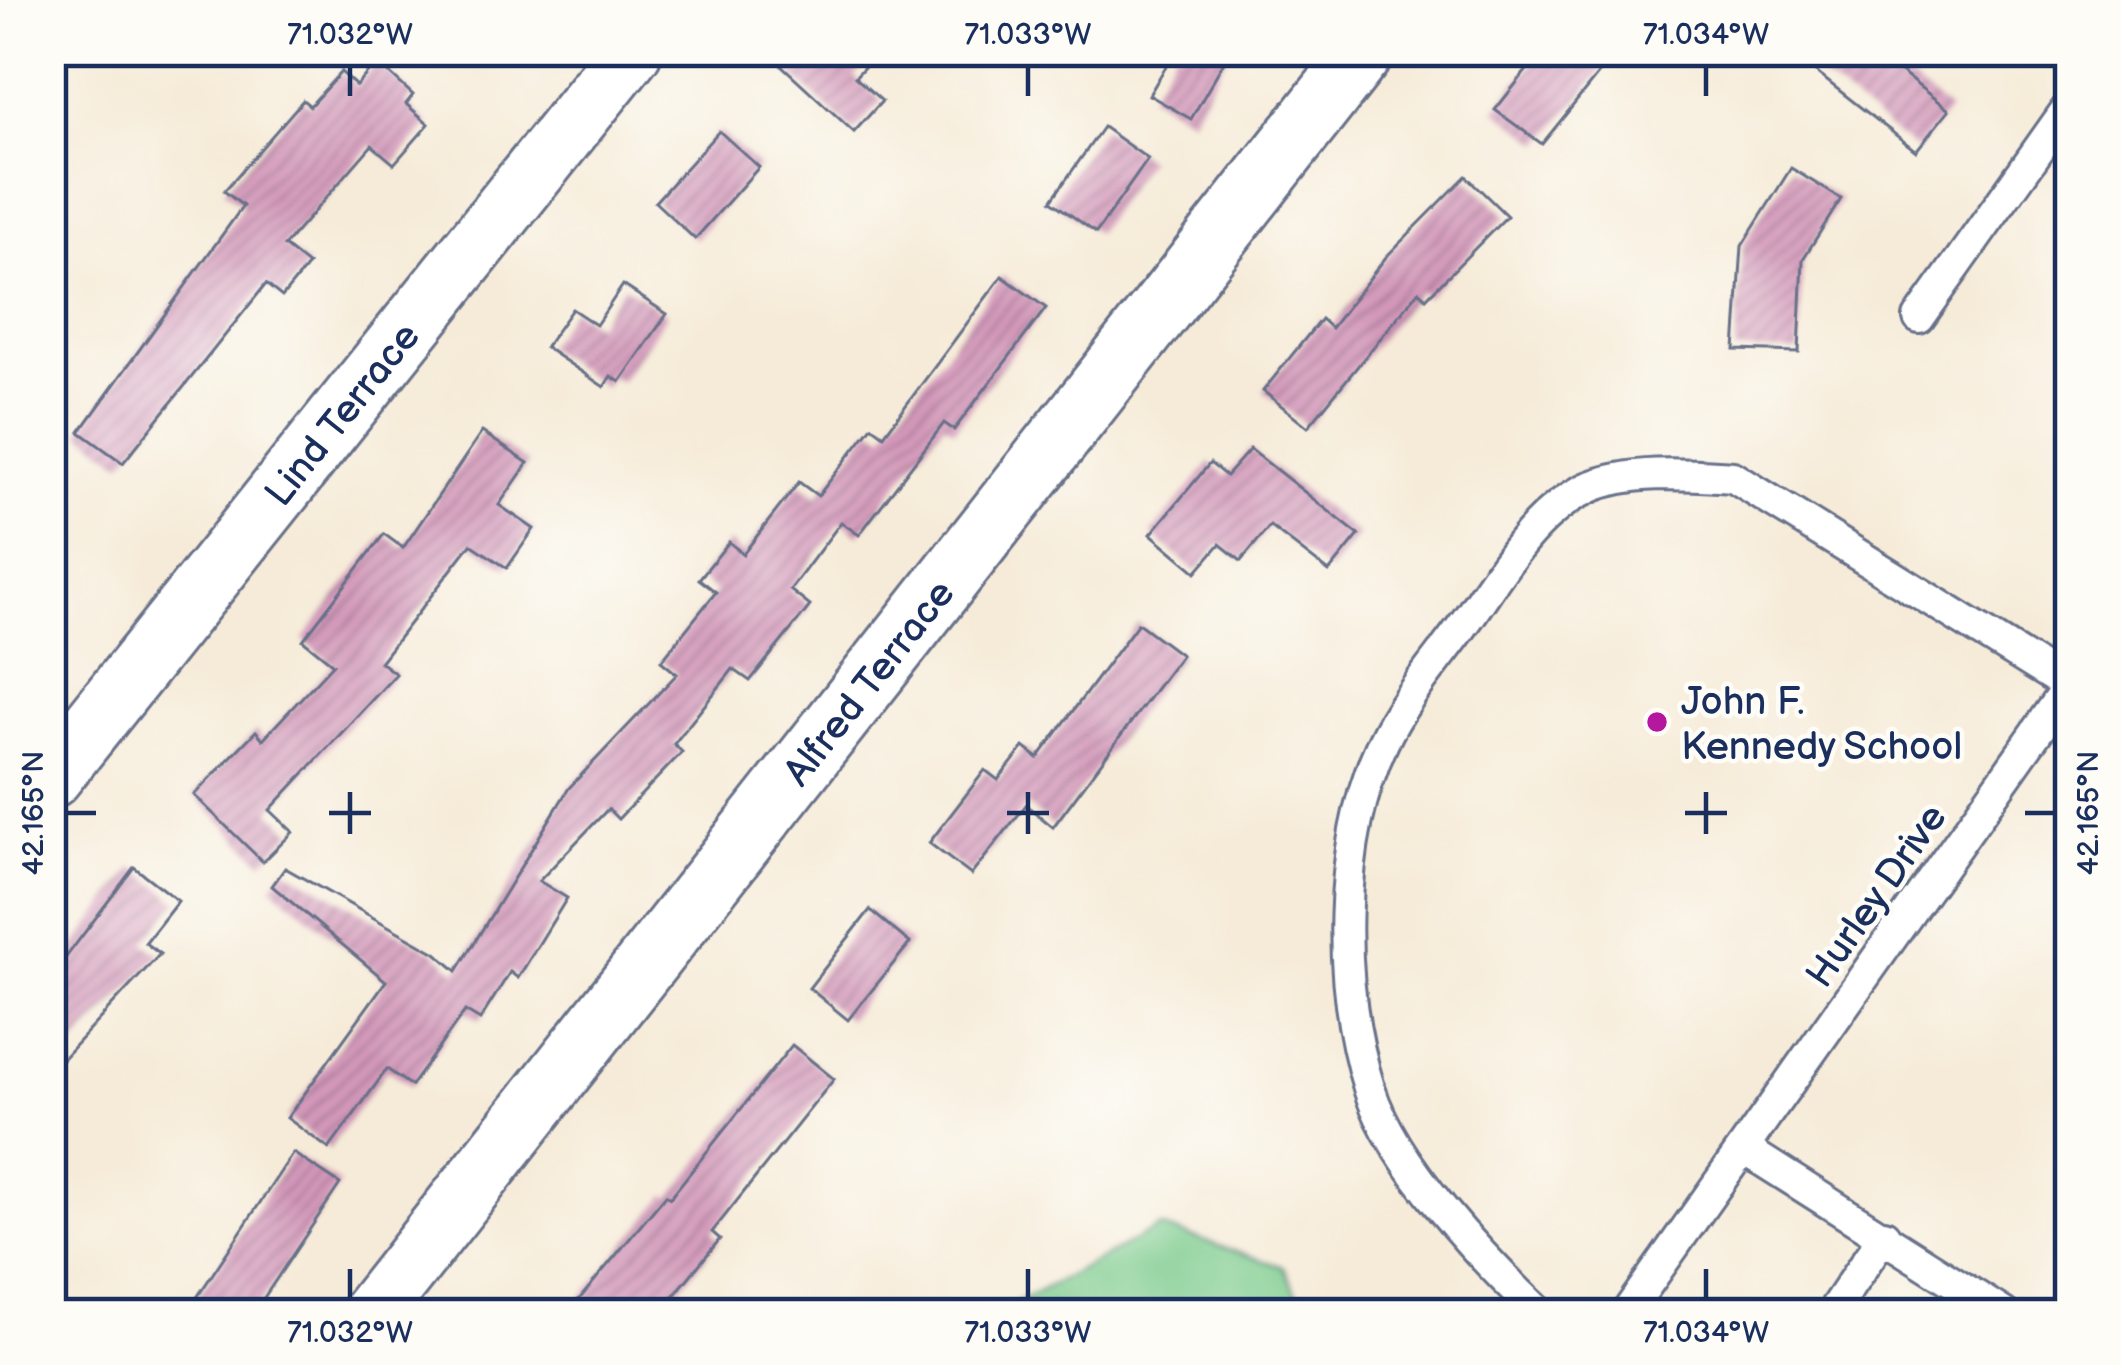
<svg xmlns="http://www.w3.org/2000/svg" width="2121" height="1365" font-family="'Balsamiq Sans',sans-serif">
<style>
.pitch{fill:#7ccb8c;stroke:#4c7d75;stroke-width:3}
.building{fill:url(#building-hatch)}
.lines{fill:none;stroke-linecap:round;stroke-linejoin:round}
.lane-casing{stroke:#687189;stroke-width:36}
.street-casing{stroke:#687189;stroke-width:66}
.lane{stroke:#fff;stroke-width:30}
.street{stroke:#fff;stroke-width:60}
.ticks{fill:none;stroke:#1b2f5e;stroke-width:4.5}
.poi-dot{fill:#b5179e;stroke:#fdfcf7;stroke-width:4.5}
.labels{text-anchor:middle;stroke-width:9;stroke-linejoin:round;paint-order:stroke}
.street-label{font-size:39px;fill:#1b2f5e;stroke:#fdfcf7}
.poi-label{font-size:39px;fill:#1b2f5e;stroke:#fdfcf7;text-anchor:start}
.neatline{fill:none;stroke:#1b2f5e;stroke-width:4.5}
.ticks-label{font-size:30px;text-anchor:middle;fill:#1b2f5e}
</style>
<defs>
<pattern id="building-hatch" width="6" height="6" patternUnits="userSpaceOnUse" patternTransform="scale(3)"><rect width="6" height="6" fill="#d398b9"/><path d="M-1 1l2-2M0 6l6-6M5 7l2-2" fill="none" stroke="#aa7c9a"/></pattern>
</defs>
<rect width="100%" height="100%" fill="#fdfcf7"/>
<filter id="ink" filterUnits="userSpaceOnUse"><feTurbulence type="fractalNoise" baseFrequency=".00833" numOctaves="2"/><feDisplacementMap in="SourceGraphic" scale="24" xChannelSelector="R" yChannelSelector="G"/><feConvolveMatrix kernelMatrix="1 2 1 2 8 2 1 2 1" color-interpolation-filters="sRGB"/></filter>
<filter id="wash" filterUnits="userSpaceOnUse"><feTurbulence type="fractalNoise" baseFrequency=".004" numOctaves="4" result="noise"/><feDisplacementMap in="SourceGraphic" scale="48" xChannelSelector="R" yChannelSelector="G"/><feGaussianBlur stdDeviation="2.7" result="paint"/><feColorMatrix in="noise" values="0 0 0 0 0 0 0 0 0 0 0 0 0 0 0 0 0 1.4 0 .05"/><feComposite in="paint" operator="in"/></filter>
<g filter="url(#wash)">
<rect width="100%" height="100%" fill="#f6ebd8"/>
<polygon class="pitch" points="1160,1227 1284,1267 1307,1314 996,1314"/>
<g id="blocks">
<g class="building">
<polygon points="766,51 879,51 855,77 882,101 854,132"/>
<polygon points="1175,51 1230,51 1191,119 1149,95"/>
<polygon points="1542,51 1617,51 1542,144 1495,110"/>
<polygon points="1789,51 1874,51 1949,110 1916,151"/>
<polygon points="377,62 413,95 406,104 429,124 394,164 372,145 284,246 308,265 282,297 266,284 123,463 80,432 243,206 224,191 303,100 310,106 341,72 356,86"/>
<polygon points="1103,127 1148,159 1096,233 1051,201"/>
<polygon points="719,131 759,167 695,239 655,202"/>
<polygon points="1791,168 1841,199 1803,259 1799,352 1735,350 1742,246"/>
<polygon points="1466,176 1507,216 1426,298 1419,291 1308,427 1263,391 1321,319 1331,328 1386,257"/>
<polygon points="1002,276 1046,308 954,430 944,423 859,535 841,522 790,590 810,606 750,681 733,669 674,744 682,752 618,819 608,809 539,881 567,898 518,978 510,972 480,1020 465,1011 411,1086 387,1069 329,1149 287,1118 386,981 272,886 285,868 436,953 457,971 569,788 677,674 661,661 716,592 699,579 729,542 743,554 799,482 818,496 872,426 884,435"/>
<polygon points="623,285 667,314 620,382 611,376 604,387 545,347 572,309 596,325"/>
<polygon points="482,432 528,463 499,505 534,529 507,568 471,544 380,662 396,674 270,810 293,832 263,862 194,795 256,731 263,739 333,664 303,640 384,534 403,548"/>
<polygon points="1250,449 1359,535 1329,572 1270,526 1241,561 1220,544 1196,572 1151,534 1210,463 1226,476"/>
<polygon points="1138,623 1181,655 1053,827 1026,805 971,875 929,843 985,770 998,780 1024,747 1038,758"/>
<polygon points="134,867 178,901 145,943 160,954 51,1071 51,977"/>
<polygon points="870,910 910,943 848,1020 809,988"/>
<polygon points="792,1045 834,1079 712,1232 720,1239 659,1314 567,1314 666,1195 670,1198"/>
<polygon points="293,1153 340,1184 253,1314 186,1314"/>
</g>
</g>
</g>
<g filter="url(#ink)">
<use href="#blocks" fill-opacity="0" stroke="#687189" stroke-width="3"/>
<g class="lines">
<g class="lane-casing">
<g id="lane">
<polyline points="1919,318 2070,105"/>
<polyline points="1744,1149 2004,1314"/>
<path d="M 1541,1314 C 1485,1262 1394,1165 1370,1091 C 1337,987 1336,842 1383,742 C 1404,697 1443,655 1471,614 C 1503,568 1535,512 1588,488 C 1631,469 1688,474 1733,477 L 2069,686"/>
<polyline points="1626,1314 2070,685"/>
<polyline points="1831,1314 1884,1235"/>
</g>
</g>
<g class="street-casing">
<g id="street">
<path id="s1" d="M 51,777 L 631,51"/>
<path id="s2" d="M 371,1314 L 1364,51"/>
</g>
</g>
<use href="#lane" class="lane"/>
<use href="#street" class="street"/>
</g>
</g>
<path class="ticks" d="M 350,66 L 350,96M 1028,66 L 1028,96M 1706,66 L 1706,96M 350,792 L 350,834M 1028,792 L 1028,834M 1706,792 L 1706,834M 66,813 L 96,813M 329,813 L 371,813M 1007,813 L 1049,813M 1685,813 L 1727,813M 2025,813 L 2055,813M 350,1269 L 350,1299M 1028,1269 L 1028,1299M 1706,1269 L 1706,1299"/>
<circle class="poi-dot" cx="1657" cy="722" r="12"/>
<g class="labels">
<g class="street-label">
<text dy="14" stroke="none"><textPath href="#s1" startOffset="465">Lind Terrace</textPath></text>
<text dy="14" stroke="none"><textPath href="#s2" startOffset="804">Alfred Terrace</textPath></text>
<text transform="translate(1875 895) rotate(-55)" y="14">Hurley Drive</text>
</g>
<g class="poi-label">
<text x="1681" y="714">John F.<tspan x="1681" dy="45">Kennedy School</tspan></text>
</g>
</g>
<rect width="2121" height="1365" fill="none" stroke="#fdfcf7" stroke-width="132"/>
<rect x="66" y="66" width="1989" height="1233" class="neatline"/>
<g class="ticks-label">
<text x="350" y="44">71.032°W</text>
<text x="1028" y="44">71.033°W</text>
<text x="1706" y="44">71.034°W</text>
<text transform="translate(2088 813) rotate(-90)" y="10">42.165°N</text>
<text transform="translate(33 813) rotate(-90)" y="10">42.165°N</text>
<text x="350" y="1342">71.032°W</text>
<text x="1028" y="1342">71.033°W</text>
<text x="1706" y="1342">71.034°W</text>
</g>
</svg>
